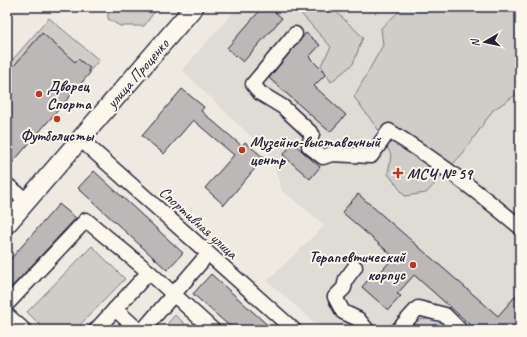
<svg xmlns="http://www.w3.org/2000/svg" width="527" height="337" font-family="Caveat,sans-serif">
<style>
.built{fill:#dfdbd5}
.green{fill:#d0cdc9;stroke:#797882}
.building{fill:#bcb8b8;stroke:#22223b}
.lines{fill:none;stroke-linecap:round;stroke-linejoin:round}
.minor-casing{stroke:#22223b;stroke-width:17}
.major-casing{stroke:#22223b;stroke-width:21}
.minor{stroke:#fbf7ec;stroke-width:14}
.major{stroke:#fbf7ec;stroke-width:18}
.poi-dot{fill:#c8321e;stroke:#fbf7ec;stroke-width:1.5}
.labels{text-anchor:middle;stroke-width:4;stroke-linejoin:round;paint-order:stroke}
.street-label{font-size:16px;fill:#22223b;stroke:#fbf7ec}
.poi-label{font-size:16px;font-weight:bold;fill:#22223b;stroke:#fbf7ec;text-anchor:start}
</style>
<rect width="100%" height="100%" fill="#eeeae2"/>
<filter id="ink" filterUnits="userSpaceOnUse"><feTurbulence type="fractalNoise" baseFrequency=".025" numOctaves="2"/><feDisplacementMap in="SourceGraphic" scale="8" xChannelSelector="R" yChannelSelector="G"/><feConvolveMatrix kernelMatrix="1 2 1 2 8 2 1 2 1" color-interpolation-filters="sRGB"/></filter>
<g filter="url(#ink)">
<polygon class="built" points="238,7 520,7 520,330 323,330 267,281 325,225 282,191 271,156 182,70"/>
<g class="green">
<polygon points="108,7 158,7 144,26 120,26 108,19"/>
<polygon points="295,7 331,7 363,37 353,64 331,82 321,65 331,47"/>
<polygon points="404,7 520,7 520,92 493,110 464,152 426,193 405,196 388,174 391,155 380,132 354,97 383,45 381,28"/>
<polygon points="49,18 99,60 7,169 7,66"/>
<polygon points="92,246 125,279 75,330 45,330 27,312"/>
<polygon points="175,315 192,330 162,330"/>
<polygon points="439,318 450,330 406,330 417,320"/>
</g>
<g class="building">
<polygon points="263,7 269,7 282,18 243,62 227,48"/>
<polygon points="42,33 75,62 78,59 90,68 88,70 90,73 7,169 7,74"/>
<polygon points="306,33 320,45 309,57 326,74 314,86 346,115 330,132 269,78"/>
<polygon points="182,89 204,107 201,111 242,146 245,142 264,158 224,205 205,188 234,155 193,120 164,154 142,136"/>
<polygon points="293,143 320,167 310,179 283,155"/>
<polygon points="94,171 183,253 167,270 78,188"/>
<polygon points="358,194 498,316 520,291 520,327 517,330 476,330 414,275 397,294 401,296 388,310 362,287 374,273 377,276 394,257 342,212"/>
<polygon points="59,204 76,218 7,292 7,263"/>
<polygon points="211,274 273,330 234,330 193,294"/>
</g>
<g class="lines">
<g class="minor-casing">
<g id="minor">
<path d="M 295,34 L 253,84 L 260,93 L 283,107 L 312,134 L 309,146 L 323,157 L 332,154 L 371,156 L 389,131 C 436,159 478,192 520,227"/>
<polyline points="80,139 294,330"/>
<polyline points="7,185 27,201"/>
<polyline points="355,267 346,279 344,288 335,297 343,312 358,319 367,330"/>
<polyline points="149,272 213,330"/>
<polyline points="7,304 86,220 149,272 96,330"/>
<polyline points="115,309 138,330"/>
<polyline points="7,315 24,330"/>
<polyline points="143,330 202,261"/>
<polyline points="398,330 418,308 445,315 460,330"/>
</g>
</g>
<g class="major-casing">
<polyline id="major" points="7,224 194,7"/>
</g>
<use href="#minor" class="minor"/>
<use href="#major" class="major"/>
</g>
</g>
<g class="poi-dot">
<circle cx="39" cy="94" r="4"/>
<circle cx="57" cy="119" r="4"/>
<circle cx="242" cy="150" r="4"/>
<path d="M396 167h4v4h4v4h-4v4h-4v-4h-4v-4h4z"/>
<circle cx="413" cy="265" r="4"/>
</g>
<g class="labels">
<g class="street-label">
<text transform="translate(137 73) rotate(-49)" y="6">улица Проценко</text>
<text transform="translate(199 222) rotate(42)" y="6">Спортивная улица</text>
</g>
<g class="poi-label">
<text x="47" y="91">Дворец<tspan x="47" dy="18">Спорта</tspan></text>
<text x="57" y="141" text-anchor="middle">Футболисты</text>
<text x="250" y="147">Музейно-выставочный<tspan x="250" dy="18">центр</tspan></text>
<text x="407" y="179">МСЧ № 59</text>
<text x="405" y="262" text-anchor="end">Терапевтический<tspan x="405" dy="18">корпус</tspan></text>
</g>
</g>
<rect width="527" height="337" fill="none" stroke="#fbf7ec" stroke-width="24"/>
<rect x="12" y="12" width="503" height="313" fill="none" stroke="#22223b" stroke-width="1.5" filter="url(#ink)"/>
<g transform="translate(485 42) rotate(261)" stroke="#fbf7ec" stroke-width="3" paint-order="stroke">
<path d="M0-3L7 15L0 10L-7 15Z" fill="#22223b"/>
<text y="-6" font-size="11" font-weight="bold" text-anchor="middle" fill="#22223b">N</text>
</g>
</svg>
